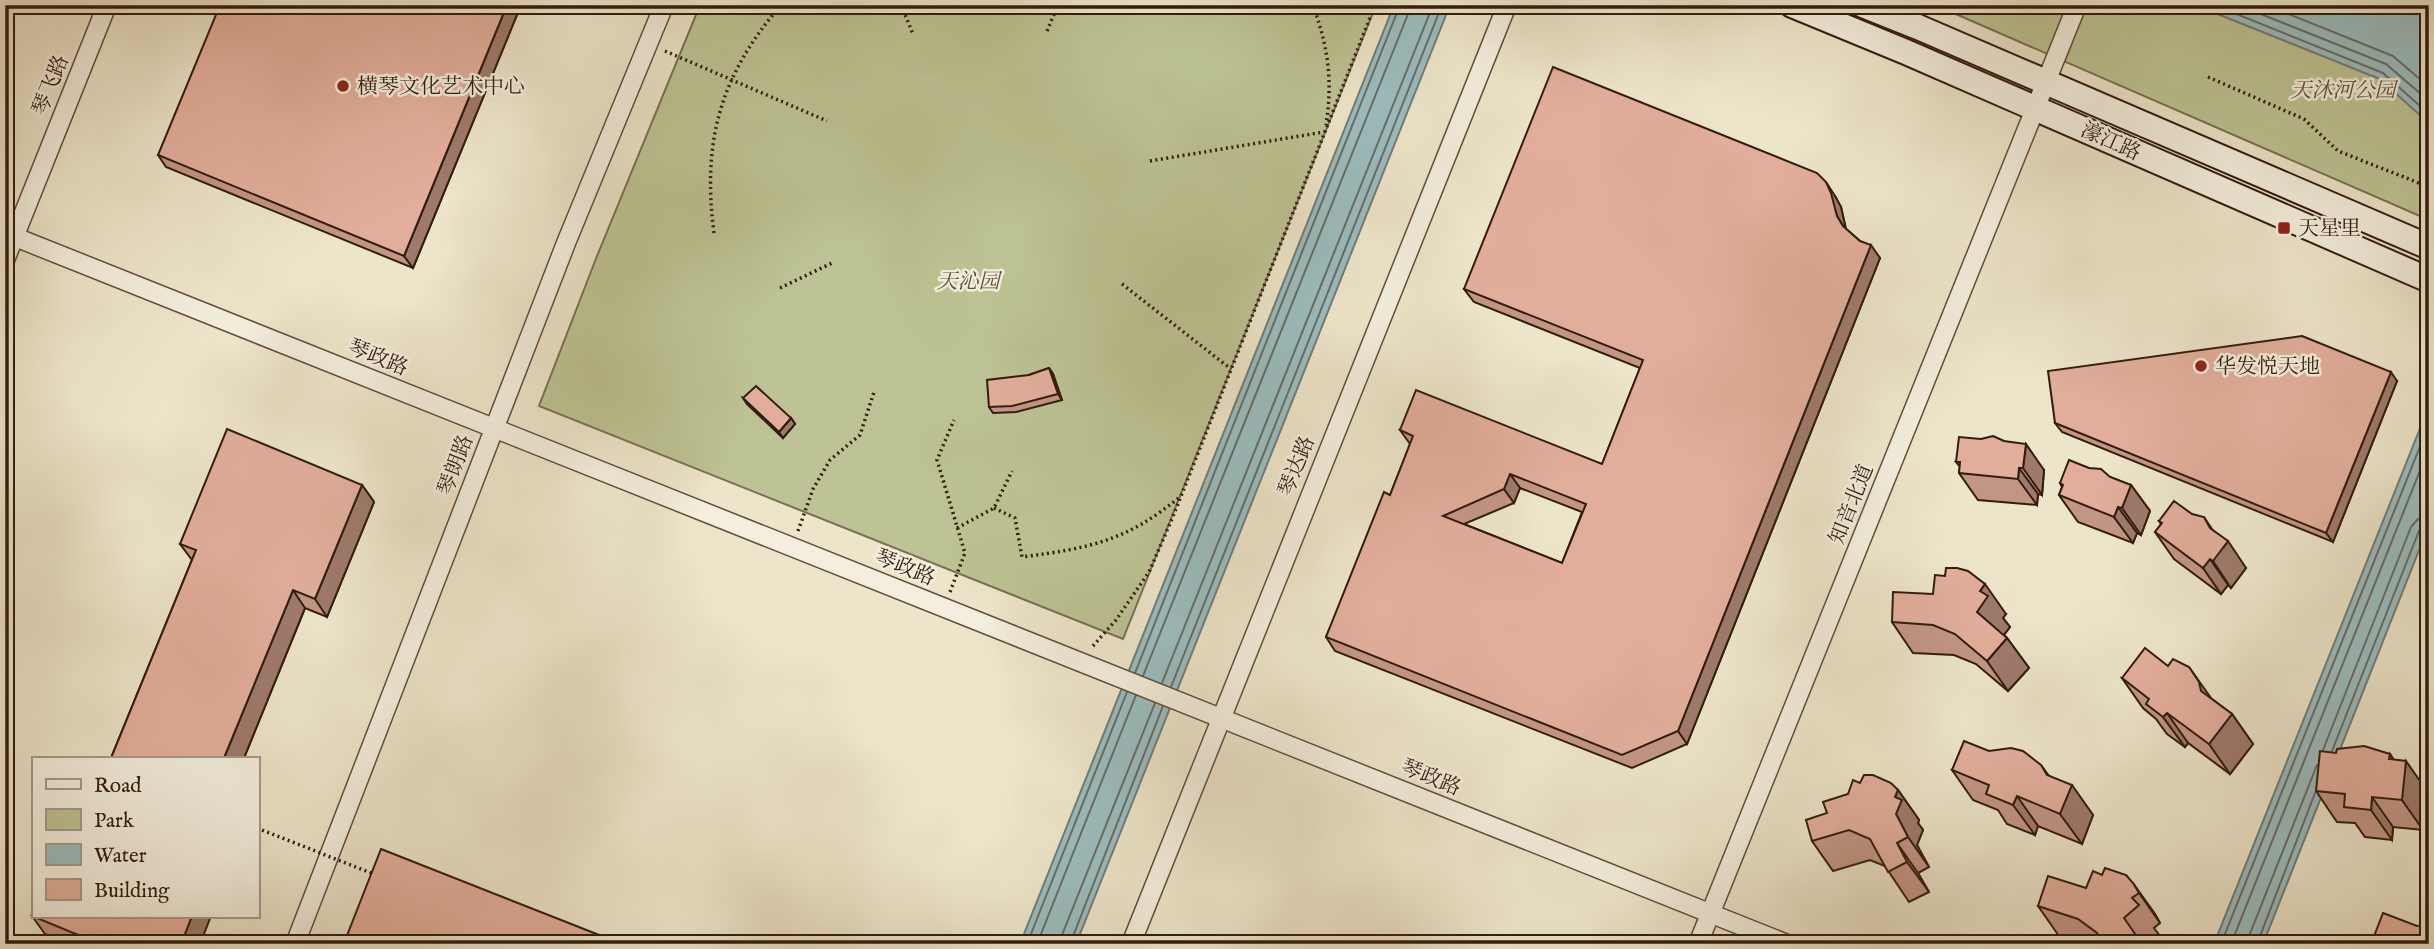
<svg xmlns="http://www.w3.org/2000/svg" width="2434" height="949" font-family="'IM FELL English','Noto Serif SC',serif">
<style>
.green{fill:#bdc394;stroke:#787051;stroke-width:2}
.water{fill:#9bbdbf;stroke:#717d78;stroke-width:2}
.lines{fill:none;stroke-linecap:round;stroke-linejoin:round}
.shore{stroke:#666c66;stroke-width:2}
.street-casing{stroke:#614e3d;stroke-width:21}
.secondary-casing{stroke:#321c0e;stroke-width:28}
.path{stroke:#321c0e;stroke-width:3.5;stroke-dasharray:2 3.5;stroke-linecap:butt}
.street{stroke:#f3eedd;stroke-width:18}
.secondary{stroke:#f3eedd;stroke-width:24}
.path-bridge{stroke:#321c0e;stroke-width:3.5;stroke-dasharray:2 3.5;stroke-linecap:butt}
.wall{fill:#c29685;stroke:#321c0e;stroke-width:2;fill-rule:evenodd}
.shaded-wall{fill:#9e7a6c;stroke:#321c0e;stroke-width:2}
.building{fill:#e2ae9b;stroke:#321c0e;stroke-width:2;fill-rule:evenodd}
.poi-dot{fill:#8f2418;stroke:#f3eedd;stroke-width:2.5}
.labels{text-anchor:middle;stroke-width:5;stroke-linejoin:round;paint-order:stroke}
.street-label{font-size:21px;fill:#321c0e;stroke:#f3eedd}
.poi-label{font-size:21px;fill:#321c0e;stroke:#f3eedd;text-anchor:start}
.park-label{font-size:21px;font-style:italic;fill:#5c4e36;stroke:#f3eedd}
</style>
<rect width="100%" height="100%" fill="#ede5ca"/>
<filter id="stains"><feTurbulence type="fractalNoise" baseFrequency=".00286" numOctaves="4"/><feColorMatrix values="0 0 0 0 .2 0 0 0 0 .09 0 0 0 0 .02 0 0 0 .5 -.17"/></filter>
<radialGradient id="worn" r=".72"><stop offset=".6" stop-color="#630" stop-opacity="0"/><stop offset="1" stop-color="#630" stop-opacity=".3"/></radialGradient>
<g class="green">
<polygon points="700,5 1376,5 1123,639 539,406 597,256"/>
<polygon points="1935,5 2429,5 2429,220"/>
</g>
<g class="water">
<polygon points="1394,5 1450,5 1076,944 1020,944"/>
<polygon points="2195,5 2429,5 2429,134 2422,117 2380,79"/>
<polygon points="2429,406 2429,525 2263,944 2214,944"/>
</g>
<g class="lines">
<g class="shore">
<polyline points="2214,5 2383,73 2429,114"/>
<polyline points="2238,5 2386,64 2429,101"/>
<polyline points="2266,5 2393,56 2429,87"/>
<polyline points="1135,673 1400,5"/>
<polyline points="1143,676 1408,14 1409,5"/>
<polyline points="1162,683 1433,5"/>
<polyline points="1171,687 1442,5"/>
<polyline points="2323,750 2411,527 2418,519 2429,517"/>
<polyline points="2332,751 2419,531 2423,526 2429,526"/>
<polyline points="1027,944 1127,692"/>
<polyline points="1037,944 1136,695"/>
<polyline points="1061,944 1062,935 1155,703"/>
<polyline points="1070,944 1163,706"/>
<polyline points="2221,944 2429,424"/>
<polyline points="2231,944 2429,448"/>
<polyline points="2248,944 2249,936 2317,765"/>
<polyline points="2257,944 2315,793"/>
</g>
<g class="street-casing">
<g id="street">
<polyline points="5,233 1787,944"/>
<polyline points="5,260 107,5"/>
<polyline points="295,944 566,243 664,5"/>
<polyline points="1131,944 1507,5"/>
<polyline points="1698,944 2077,5"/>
</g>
</g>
<g class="secondary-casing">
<g id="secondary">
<polyline points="1792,5 1906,52 2429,280"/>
<polyline points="1863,5 1918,27 2429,247"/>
</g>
</g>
<g class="path">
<polyline points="901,5 913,34"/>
<path d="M 1313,5 C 1328,47 1333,80 1326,125"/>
<polyline points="1047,31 1058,5"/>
<polyline points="665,51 827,121"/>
<polyline points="2208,77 2304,119 2338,151 2429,187"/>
<polyline points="1150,161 1324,132"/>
<path d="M 714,233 C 702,141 720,76 781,5"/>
<polyline points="1122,284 1231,369"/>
<polyline points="780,288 832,263"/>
<path d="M 994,508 L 1015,518 L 1022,557 C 1090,548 1127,541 1181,496"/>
<polyline points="957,528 994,508 1012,471"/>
<polyline points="798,531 813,489 830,460 860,435 874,392"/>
<polyline points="950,592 965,553 937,460 954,420"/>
<polyline points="1093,646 1116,620 1149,572 1172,519 1375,5"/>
</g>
<use href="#street" class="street"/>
<use href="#secondary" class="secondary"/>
<polyline class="path-bridge" points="257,828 376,875"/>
</g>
<g class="wall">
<polygon points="521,5 413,268 166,167 158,155"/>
<path d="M 1835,196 L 1841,207 L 1846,229 L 1880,258 L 1687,744 L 1632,768 L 1335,651 L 1326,637 L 1390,495 L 1410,444 L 1400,430 L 1602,464 L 1640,368 L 1474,302 L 1464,289 ZM 1520,488 L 1582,512 L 1562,563 L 1464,524 L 1514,503 Z"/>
<polygon points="1049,368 1053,374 1062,400 1016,412 993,413 989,407 1029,375"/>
<polygon points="2397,381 2333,542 2062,432 2055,423"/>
<polygon points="743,398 791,418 795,424 783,438 747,404"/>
<polygon points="1956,462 2044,470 2042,495 2038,494 2037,505 1978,500 1959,473 1960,467"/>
<polygon points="2110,477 2131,485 2150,511 2141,535 2137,533 2133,543 2078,522 2059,495 2062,487 2060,483"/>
<polygon points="362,485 374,502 327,617 305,608 244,758 111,758 192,560 180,544"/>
<polygon points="2159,521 2212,530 2246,568 2231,588 2228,585 2221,594 2174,559 2155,532 2161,524"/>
<polygon points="1933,594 2006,614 2003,618 2010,627 2004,635 2007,638 2029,668 2008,691 1976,664 1954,655 1913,653 1892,622"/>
<polygon points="2122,678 2212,699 2232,714 2253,744 2230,774 2188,743 2185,747 2167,734 2156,719 2143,708"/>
<polygon points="2336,753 2390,754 2393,759 2427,791 2423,830 2393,827 2392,840 2365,837 2355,823 2337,822 2316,791"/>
<polygon points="1952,770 2049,776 2093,815 2082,844 2038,826 2035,835 2007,824 1998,810 1973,800"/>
<polygon points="1860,783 1898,790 1919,820 1918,823 1923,830 1917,845 1929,867 1918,873 1929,892 1909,902 1885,866 1870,860 1833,871 1812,841 1827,813"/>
<polygon points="2102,875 2126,875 2155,914 2160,923 2154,928 2160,936 2150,944 2083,944 2059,936 2038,906 2086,888"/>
<polygon points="32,916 200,944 69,944 45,934"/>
</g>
<g class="shaded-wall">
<polygon points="507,5 521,5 413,268 404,256"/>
<polygon points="1826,182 1835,196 1841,207 1846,230 1843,226 1837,216"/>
<polygon points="1871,245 1880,258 1687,744 1678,731"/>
<polygon points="1049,368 1053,374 1062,400 1058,394"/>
<polygon points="2391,372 2397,381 2333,542 2326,533"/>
<polygon points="791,418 795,424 783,438 779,432"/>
<polygon points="2026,444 2044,470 2042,495 2023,468"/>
<polygon points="2019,468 2038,494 2037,505 2018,479"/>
<polygon points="1510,474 1520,488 1514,503 1504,489"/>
<polygon points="362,485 374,502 327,617 315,599"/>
<polygon points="2131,485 2150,511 2141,535 2122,508"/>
<polygon points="2118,507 2137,533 2133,543 2114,517"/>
<polygon points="2204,517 2224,547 2228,541 2246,568 2231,588 2213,561 2210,528"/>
<polygon points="2210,559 2228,585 2221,594 2203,568"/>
<polygon points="1985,584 2006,614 2003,618 2010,627 1998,642 1977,612 1980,591"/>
<polygon points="293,590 305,608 244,758 224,758"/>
<polygon points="2007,638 2029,668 2008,691 1987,661"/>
<polygon points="2189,667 2221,712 2201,691"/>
<polygon points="2167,713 2188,743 2185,747 2163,717"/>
<polygon points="2232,714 2253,744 2230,774 2209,744"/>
<polygon points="2390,754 2404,775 2406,761 2427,791 2423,830 2402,800 2389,759"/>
<polygon points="2041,765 2063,795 2072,785 2093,815 2082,844 2060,814 2047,775"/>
<polygon points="1898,790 1919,820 1918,823 1923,830 1917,845 1929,867 1908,837 1896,814 1895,797"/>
<polygon points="2017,796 2038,826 2035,835 2013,805"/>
<polygon points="2372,797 2393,827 2392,840 2371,810"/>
<polygon points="1897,843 1918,873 1929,892 1907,862"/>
<polygon points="2133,883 2155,914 2160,923 2139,893"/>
<polygon points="192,916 211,916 200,944 181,944"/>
</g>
<g class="building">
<polygon points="220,5 507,5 404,256 158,155"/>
<path d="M 1553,67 L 1817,173 L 1826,182 L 1831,193 L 1837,216 L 1843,226 L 1860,241 L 1871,245 L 1678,731 L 1622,755 L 1326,637 L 1384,492 L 1390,495 L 1413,436 L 1400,430 L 1416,390 L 1602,464 L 1643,360 L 1464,289 ZM 1510,474 L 1586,504 L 1562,563 L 1443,516 L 1504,489 Z"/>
<polygon points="2302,336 2391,372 2326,533 2055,423 2048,371"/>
<polygon points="1049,368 1058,394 1012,406 989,407 987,380 1029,375"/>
<polygon points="756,386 791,418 779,432 743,398"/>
<polygon points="227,429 362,485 315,599 293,590 224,758 111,758 196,550 180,544"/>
<polygon points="1993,436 2004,441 2026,444 2023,468 2019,468 2018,479 1959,473 1960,462 1956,462 1959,437 1981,439"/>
<polygon points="2069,460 2089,468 2101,469 2110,477 2131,485 2122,508 2118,507 2114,517 2059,495 2063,485 2060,483"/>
<polygon points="2174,501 2192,514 2204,517 2210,528 2228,541 2213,561 2210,559 2203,568 2155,532 2162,523 2159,521"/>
<polygon points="1946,568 1957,568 1968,571 1985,584 1980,591 1988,596 1977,612 2007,638 1987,661 1955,634 1933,625 1892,622 1893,592 1933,594 1935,575 1945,576"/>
<polygon points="2145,648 2168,666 2173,659 2189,667 2199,682 2201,691 2232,714 2209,744 2167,713 2163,717 2146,704 2149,699 2122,678"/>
<polygon points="1964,741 1989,751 2011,748 2023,751 2041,765 2047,775 2072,785 2060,814 2017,796 2013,805 1986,794 1989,785 1952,770"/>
<polygon points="2364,746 2390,754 2389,759 2406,761 2402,800 2372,797 2371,810 2344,807 2345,794 2316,791 2320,751 2336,753 2337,749"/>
<polygon points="1864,775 1873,775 1891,783 1898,790 1895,797 1902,800 1896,814 1908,837 1897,843 1907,862 1888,872 1870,839 1849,830 1812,841 1806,820 1827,813 1823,802 1848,794 1853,780 1860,783"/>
<polygon points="381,849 622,944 356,944 346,938"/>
<polygon points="2105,868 2126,875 2133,883 2139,893 2132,898 2139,905 2124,918 2142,944 2104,944 2097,933 2078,919 2038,906 2048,876 2086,888 2093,871 2102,875"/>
<polygon points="2383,913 2417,926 2429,924 2429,944 2371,944"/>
<polygon points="33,914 33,916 192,916 181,944 100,944 32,916"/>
</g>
<g class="poi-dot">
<circle cx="343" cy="86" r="7"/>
<rect x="2277" y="221" width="14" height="14" rx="3.5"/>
<circle cx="2201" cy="366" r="7"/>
</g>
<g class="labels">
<g class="street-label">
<text transform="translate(50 85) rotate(-68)" y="7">琴飞路</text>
<text transform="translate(2111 141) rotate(24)" y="7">濠江路</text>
<text transform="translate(378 357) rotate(22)" y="7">琴政路</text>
<text transform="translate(455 465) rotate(-69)" y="7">琴朗路</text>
<text transform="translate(1296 466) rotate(-68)" y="7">琴达路</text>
<text transform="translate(1851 504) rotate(-68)" y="7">知音北道</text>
<text transform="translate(905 567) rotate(22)" y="7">琴政路</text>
<text transform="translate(1431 777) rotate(22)" y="7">琴政路</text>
</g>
<g class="poi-label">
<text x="357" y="93">横琴文化艺术中心</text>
<text x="2298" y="235">天星里</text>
<text x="2215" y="373">华发悦天地</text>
</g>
<g class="park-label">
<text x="2343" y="97">天沐河公园</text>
<text x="968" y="288">天沁园</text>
</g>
</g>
<rect width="2434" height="949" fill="none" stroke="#ede5ca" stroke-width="28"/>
<rect x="7" y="7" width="2420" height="935" fill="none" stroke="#321c0e" stroke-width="3.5"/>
<rect x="14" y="14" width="2406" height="921" fill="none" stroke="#321c0e" stroke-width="2"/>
<rect x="32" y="757" width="228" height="161" fill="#f3eedd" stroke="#a69a8a" stroke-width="2"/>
<rect x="46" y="779" width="35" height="10" fill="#f3eedd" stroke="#a69a8a" stroke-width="2"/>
<text x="94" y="792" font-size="21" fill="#321c0e">Road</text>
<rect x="46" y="809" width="35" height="21" fill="#bdc394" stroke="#a69a8a" stroke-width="2"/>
<text x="94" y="827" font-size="21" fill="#321c0e">Park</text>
<rect x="46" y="844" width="35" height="21" fill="#9bbdbf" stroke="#a69a8a" stroke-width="2"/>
<text x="94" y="862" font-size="21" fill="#321c0e">Water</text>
<rect x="46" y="879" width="35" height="21" fill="#e2ae9b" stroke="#a69a8a" stroke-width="2"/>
<text x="94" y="897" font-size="21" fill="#321c0e">Building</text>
<rect width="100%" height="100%" filter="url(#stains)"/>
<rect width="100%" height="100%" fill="url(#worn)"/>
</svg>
